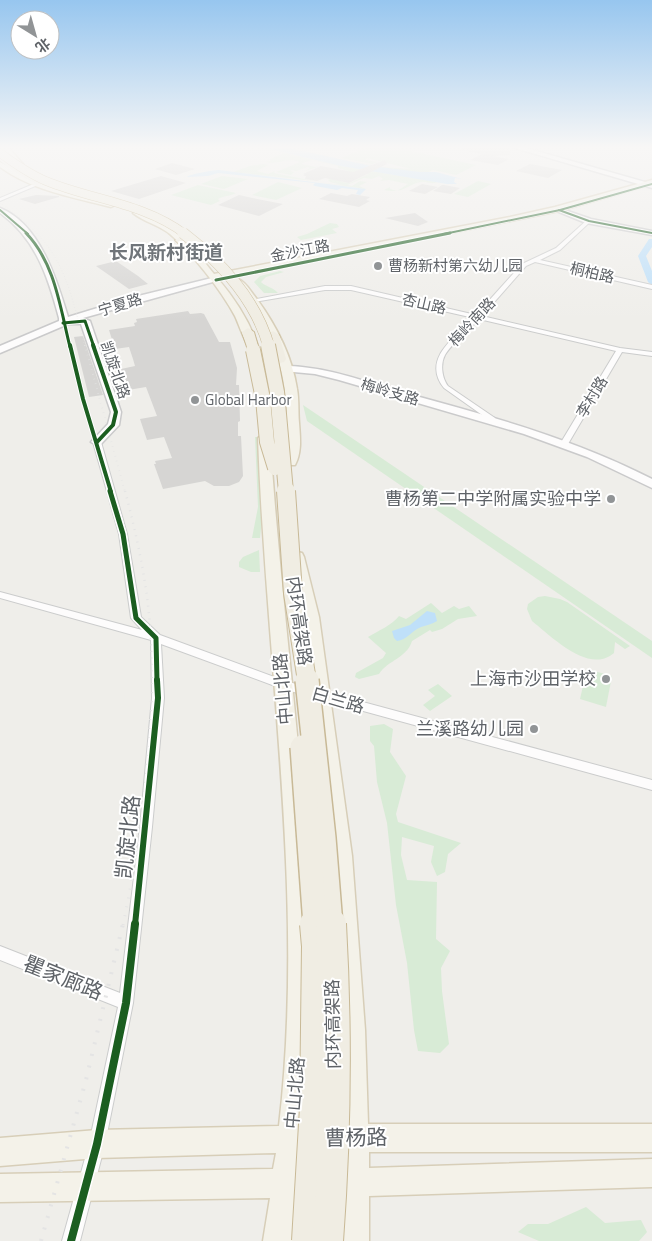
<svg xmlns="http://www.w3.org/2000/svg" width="652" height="1241" font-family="'Titillium Web','Noto Sans SC',sans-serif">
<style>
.green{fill:#d8ebd6}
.water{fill:#bfe0f9}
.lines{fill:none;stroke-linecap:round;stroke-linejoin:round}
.river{fill:#bfe0f9;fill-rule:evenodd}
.building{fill:#d6d5d3}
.street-casing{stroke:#cbcccc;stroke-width:2}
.secondary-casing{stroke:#cacacb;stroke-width:3}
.primary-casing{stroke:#d7ceb8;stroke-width:3}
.highway-casing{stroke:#c8b996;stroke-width:2}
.street{fill:#fdfcfc;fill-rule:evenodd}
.secondary{fill:#fdfcfc;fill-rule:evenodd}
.primary{fill:#f4f2e9;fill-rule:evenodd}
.highway{fill:#f0ede3;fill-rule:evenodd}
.rail-far4{stroke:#e4e4e4;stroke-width:1;stroke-dasharray:0.5 2.5;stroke-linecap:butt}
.rail-far3{stroke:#e4e4e4;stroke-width:2;stroke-dasharray:0.5 4.5;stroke-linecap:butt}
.rail-far2{stroke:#e4e4e4;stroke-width:2.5;stroke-dasharray:1 5.5;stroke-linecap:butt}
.rail-far1{stroke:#e4e4e4;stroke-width:3;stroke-dasharray:1 8;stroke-linecap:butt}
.rail{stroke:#e4e4e4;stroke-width:4;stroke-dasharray:2 10;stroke-linecap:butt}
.highway-bridge-far5-casing{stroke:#c8b996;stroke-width:9;stroke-linecap:butt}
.highway-bridge-far4-casing{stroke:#c8b996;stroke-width:12;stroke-linecap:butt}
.highway-bridge-far3-casing{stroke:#c8b996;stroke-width:16;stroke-linecap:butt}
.highway-bridge-far2-casing{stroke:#c8b996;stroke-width:20;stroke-linecap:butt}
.highway-bridge-far1-casing{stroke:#c8b996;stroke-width:26;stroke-linecap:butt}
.highway-bridge-casing{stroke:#c8b996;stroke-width:32;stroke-linecap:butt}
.highway-bridge-far5{stroke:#f0ede3;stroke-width:8}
.highway-bridge-far4{stroke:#f0ede3;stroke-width:11}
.highway-bridge-far3{stroke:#f0ede3;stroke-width:14}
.highway-bridge-far2{stroke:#f0ede3;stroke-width:18}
.highway-bridge-far1{stroke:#f0ede3;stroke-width:23}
.highway-bridge{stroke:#f0ede3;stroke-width:30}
.cycleway-far5-casing{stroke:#fff;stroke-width:3}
.cycleway-far4-casing{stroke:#fff;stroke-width:5}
.cycleway-far3-casing{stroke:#fff;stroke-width:6}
.cycleway-far2-casing{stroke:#fff;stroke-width:8}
.cycleway-far1-casing{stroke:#fff;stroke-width:9}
.cycleway-casing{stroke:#fff;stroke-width:11}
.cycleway-far5{stroke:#1b5e20;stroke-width:2}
.cycleway-far4{stroke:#1b5e20;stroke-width:3}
.cycleway-far3{stroke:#1b5e20;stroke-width:4}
.cycleway-far2{stroke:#1b5e20;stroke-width:5}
.cycleway-far1{stroke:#1b5e20;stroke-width:6}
.cycleway{stroke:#1b5e20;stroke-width:8}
.poi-dot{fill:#919496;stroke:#fff;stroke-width:2}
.labels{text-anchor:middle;stroke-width:4;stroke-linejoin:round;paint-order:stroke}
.far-street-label{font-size:15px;fill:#5f6368;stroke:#fff}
.far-poi-label{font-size:15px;fill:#5f6368;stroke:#fff;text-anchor:start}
.poi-label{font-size:18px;fill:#5f6368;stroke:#fff;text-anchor:end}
.street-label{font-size:18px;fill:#5f6368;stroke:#fff}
.far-district-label{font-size:19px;font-weight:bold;fill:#70757a;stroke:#fff}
.near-street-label{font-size:21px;fill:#5f6368;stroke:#fff}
</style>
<rect width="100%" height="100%" fill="#efeeea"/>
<g class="green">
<path d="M 371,146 L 387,146 L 476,165 L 456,175 L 433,170 C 418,181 319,152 296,150 L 381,167 L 411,169 L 367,158 L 365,160 L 377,162 L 372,164 L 341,158 Z"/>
<path d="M 284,153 L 341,166 L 437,182 C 431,185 427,181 421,182 C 405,185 405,194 384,190 L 390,187 L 390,189 L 397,191 L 408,184 L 389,180 L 380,181 L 383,179 L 379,176 L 372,179 L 364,178 L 347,185 L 352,186 L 360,181 L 367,182 L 359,186 L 366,189 L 317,182 L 342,185 L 330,182 L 328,180 L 339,175 L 342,182 L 350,183 L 368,174 L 360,172 L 352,176 L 348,171 L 338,168 L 338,166 L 312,160 L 302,163 L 302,164 L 315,167 L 321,166 L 305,171 L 310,168 L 308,167 L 296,171 L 292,170 L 290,171 L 294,172 L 291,175 L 276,172 L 300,162 C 286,157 279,165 266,162 L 271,161 L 270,159 Z"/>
<polygon points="263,164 268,165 257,171 268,174 275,171 274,173 314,181 233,172 250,166"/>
<polygon points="222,176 248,179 224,189 201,184"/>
<polygon points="478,181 491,184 468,197 454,194"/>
<polygon points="278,182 302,188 276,200 252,195"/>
<path d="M 198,185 L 236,193 C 231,196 223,196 218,199 L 220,201 L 211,205 L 171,195 Z"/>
<polygon points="330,223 337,224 339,227 332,229 337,233 301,240 297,237 307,234"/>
<path d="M 280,271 L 284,272 L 266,277 L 261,282 C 266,287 273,287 278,293 L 264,293 L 254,282 L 260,276 Z"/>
<polygon points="303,405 652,641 652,658 307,421"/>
<polygon points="255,437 258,437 262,520 260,538 252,538 258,507"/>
<polygon points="259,550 260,572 251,572 239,567 239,562 243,557"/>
<path d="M 545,596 L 560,599 L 567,602 L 630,646 L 625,649 L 615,642 L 614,653 C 589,675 551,636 532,621 L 527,609 L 528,604 L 538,597 Z"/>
<path d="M 431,603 L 442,613 L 454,606 L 459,609 L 469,606 L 477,616 L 458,619 L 442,629 L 432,632 L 430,630 L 412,641 C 407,658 388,660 379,674 L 359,679 L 355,677 L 356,673 L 383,658 L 386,653 L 368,637 C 378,631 392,625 399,616 L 406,619 Z"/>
<polygon points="587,669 612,676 606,707 580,699"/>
<polygon points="438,684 452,696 430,711 423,705 435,696 428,690"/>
<polygon points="384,724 393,729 390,752 406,776 396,814 398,822 461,843 448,854 445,872 437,876 431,862 434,846 402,837 401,855 407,880 437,882 436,939 450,951 441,968 442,991 449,1044 440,1053 418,1051 414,1030 407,963 396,905 387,823 377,782 374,746 370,741 370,726"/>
<polygon points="586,1207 605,1223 641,1220 647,1232 639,1241 539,1241 518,1232 528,1224 548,1224"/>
</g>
<g class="water">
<polygon points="257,146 280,146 371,166 420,172 436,172 462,179 455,178 454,182 457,184 447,184 341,166"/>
<path d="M 219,170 L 366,189 L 360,195 L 356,194 L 358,190 L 342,188 L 337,190 L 315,186 L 313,185 L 315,183 L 218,173 L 208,176 L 187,177 C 190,174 213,170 219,170 Z"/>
<path d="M 427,611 L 435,613 L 437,621 C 432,624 427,625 421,627 C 411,631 407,640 397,641 L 394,638 L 392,631 L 410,625 Z"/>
</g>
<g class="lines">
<polygon class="river" points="649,239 652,239 652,247 646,256 652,271 652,285 648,282 638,256"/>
</g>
<g class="building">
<polygon points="461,146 506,146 509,148 510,155 494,156 509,159 498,165 470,160 482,154 461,150"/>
<polygon points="385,160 387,164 349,183 325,178 317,181 305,179 306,176 303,176 305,175 303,174 321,166 353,172"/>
<polygon points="172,163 195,169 176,175 155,169"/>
<polygon points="530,164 562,170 548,178 516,171"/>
<polygon points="161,176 186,183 139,199 111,191"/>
<polygon points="422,184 438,187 425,194 409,191"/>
<polygon points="442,185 444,185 460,188 451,194 433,191"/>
<polygon points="331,193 347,196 352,194 370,197 366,200 370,201 359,207 319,199"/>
<polygon points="36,195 59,196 59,197 35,204 19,199"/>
<polygon points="239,195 257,199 283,204 259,216 218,205"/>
<polygon points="415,213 428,222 418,226 385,218"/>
<polygon points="116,261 138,276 148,284 129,289 96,266"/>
<polygon points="188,311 190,314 201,313 204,314 219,342 230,342 237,368 236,385 239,385 240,421 238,422 238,436 241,436 243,476 239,482 229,486 214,486 205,481 163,489 154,464 156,464 155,461 172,458 164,437 147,440 140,419 157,416 146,387 128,390 121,369 135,366 133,359 129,347 115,349 109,330 135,326 134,323 137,322 136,319"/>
<polygon points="83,336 103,395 89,397 74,337"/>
</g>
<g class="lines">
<g class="street-casing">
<g id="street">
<polygon points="36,183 40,184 0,201 0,198"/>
<path d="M 587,220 L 591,221 L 560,250 L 540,260 L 652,285 L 652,289 L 535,262 L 526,266 L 482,316 L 620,348 L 652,352 L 652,356 L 622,352 L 568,444 L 564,446 L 560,444 L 616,351 L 479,319 C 470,329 451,344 445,355 C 440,364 442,378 448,386 L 495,418 L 496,420 L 492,422 L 444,388 C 421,359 455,337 474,318 L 351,290 L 325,290 L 254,302 L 251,300 L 325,286 L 351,286 L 476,315 L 522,264 L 556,248 Z"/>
<polygon points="94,440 100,440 101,442 127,534 141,617 160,635 285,681 652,780 652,790 283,689 161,644 164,698 152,827 133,1003 105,1144 80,1241 62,1241 89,1144 118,1007 0,960 0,946 120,993 140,827 152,698 151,640 0,598 0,592 142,630 131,618 119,534 93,442"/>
</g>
</g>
<g class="secondary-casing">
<g id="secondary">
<polygon points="508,146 519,146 652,184 652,188"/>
<polygon points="556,207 591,219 652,231 652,235 586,223 554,210 554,208"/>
<path d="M 0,208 C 40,224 57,280 68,317 L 130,298 L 216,277 L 220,280 L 83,318 L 90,321 L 121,412 L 119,425 L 101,444 L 97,445 L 91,442 L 108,424 L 111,412 L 81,324 L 68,324 L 0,353 L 0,346 L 59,321 L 59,318 C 48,277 36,239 0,213 Z"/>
<path d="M 287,366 C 328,367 366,382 405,393 C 490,416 574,439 652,479 L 652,488 L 587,457 L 524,434 L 339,380 L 315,374 L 283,371 L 283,367 Z"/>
</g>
</g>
<g class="primary-casing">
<g id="primary">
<polygon points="0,146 7,146 23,164 23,166 19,166"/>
<path d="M 0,162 L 42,184 L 115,205 L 111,207 C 73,197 33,191 0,167 Z"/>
<path d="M 652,180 L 652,184 L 559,211 L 510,221 L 218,279 C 236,300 250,322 259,349 L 254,352 C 247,350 239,324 235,316 C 221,290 192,253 170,234 C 159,225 144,222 133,213 L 140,211 C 174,226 191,245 214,274 L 510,217 L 555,207 Z"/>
<path d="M 238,279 C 246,282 251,292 256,298 C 276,325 292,356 297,389 C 299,400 298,412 299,423 C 300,437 302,452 295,465 L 285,465 L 284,462 C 289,448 287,435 287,420 C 286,359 269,329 233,282 Z"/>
<path d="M 264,434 L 270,438 C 284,667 328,898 306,1127 L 312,1129 L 316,1139 L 312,1149 L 303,1152 L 301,1171 L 305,1173 L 309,1183 L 305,1193 L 298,1196 L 293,1241 L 263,1241 L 270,1198 L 0,1202 L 0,1174 L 273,1169 L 276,1153 L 97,1158 L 0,1166 L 0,1138 L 97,1130 L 279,1126 C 306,898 266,666 258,438 Z"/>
<polygon points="297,552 302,553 304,557 319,617 352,856 365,1030 368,1124 652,1124 652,1152 369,1152 369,1168 652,1159 652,1187 369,1196 369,1241 339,1241 340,1195 335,1193 331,1183 335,1173 341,1171 341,1150 334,1148 330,1138 334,1128 341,1126 341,1030 330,856 303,617 290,557 292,553"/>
</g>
</g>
<g class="highway-casing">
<g id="highway">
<path d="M 0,155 L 23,170 L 48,183 C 38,190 9,168 0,161 Z"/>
<polygon points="180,237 199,253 199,257 193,257 177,242 175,240"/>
<polygon points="248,328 254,332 259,350 257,353 249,353 242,332"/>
<polygon points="273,331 279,335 286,359 284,362 280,363 274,359 267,335"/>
</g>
</g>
<use href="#street" class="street"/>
<use href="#secondary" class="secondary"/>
<use href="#primary" class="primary"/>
<use href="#highway" class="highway"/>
<path class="rail-far4" d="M 0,203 C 63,246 67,278 85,347"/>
<polyline class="rail-far3" points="85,345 125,492"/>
<path class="rail-far2" d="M 125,491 C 142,555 153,614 152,681"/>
<path class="rail-far1" d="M 123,925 C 140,844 150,763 152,680"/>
<polyline class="rail" points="41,1241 86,1080 123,924"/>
<g class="highway-bridge-far5-casing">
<path id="highway-bridge-far5" d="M 0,153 C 15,164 29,174 46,181 C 92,200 144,203 185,234"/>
</g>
<g class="highway-bridge-far4-casing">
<path id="highway-bridge-far4" d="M 183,233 C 221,262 256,300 269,347"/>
</g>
<g class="highway-bridge-far3-casing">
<g id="highway-bridge-far3">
<polyline points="268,345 277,392 286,492"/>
<polyline points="253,350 263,399 267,442 275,468"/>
</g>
</g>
<g class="highway-bridge-far2-casing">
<polyline id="highway-bridge-far2" points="286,491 293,593 307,681"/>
</g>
<g class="highway-bridge-far1-casing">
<g id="highway-bridge-far1">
<polyline points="307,680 324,838 331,925"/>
<polyline points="302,747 315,925"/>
</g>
</g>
<g class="highway-bridge-casing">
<g id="highway-bridge">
<polyline points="307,1241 315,1108 317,946 315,924"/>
<path d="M 328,1241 C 336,1135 337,1030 331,924"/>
</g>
</g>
<use href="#highway-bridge-far5" class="highway-bridge-far5"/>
<use href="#highway-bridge-far4" class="highway-bridge-far4"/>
<use href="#highway-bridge-far3" class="highway-bridge-far3"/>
<use href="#highway-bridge-far2" class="highway-bridge-far2"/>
<use href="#highway-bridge-far1" class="highway-bridge-far1"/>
<use href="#highway-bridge" class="highway-bridge"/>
<g class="cycleway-far5-casing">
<g id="cycleway-far5">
<polyline points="0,210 28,234"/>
<polyline points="559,210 589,221 652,233"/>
<polyline points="444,234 560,210 652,184"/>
</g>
</g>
<g class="cycleway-far4-casing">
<g id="cycleway-far4">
<path d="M 26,233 C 55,263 60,307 70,347"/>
<polyline points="216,280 450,233"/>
<polyline points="63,323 85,321 94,347"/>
</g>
</g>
<g class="cycleway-far3-casing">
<g id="cycleway-far3">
<polyline points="70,345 83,399 111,492"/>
<polyline points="93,345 116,412 113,425 97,442"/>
</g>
</g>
<g class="cycleway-far2-casing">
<polyline id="cycleway-far2" points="110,491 123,534 136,618 156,638 157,681"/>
</g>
<g class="cycleway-far1-casing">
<polyline id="cycleway-far1" points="135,925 158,698 157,680"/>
</g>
<g class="cycleway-casing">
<polyline id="cycleway" points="71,1241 97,1144 126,1003 135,924"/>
</g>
<use href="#cycleway-far5" class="cycleway-far5"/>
<use href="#cycleway-far4" class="cycleway-far4"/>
<use href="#cycleway-far3" class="cycleway-far3"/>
<use href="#cycleway-far2" class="cycleway-far2"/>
<use href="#cycleway-far1" class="cycleway-far1"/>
<use href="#cycleway" class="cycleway"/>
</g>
<linearGradient id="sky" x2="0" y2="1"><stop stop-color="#97c6ef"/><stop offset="0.46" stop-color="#f8f7f6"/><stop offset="1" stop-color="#f8f7f6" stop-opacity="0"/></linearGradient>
<rect width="652" height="320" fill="url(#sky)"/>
<g class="poi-dot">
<circle cx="378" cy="266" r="5"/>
<circle cx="195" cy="400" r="5"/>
<circle cx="611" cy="499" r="5"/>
<circle cx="606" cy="679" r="5"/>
<circle cx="534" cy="729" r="5"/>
</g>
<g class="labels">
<g class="far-street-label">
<text transform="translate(300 251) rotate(-11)" y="5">金沙江路</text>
<text transform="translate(592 273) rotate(13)" y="5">桐柏路</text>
<text transform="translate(424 304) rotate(13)" y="5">杏山路</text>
<text transform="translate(120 305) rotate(-17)" y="5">宁夏路</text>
<text transform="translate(472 322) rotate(-47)" y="5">梅岭南路</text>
<text transform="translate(115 370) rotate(71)" y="5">凯旋北路</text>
<text transform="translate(390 392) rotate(16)" y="5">梅岭支路</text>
<text transform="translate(592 397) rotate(-59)" y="5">李村路</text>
</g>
<g class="far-poi-label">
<text x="388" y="271">曹杨新村第六幼儿园</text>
<text x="205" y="405">Global Harbor</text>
</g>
<g class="poi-label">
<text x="601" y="505">曹杨第二中学附属实验中学</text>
<text x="596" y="685">上海市沙田学校</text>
<text x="524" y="735">兰溪路幼儿园</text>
</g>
<g class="street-label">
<text transform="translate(299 621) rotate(82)" y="6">内环高架路</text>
<text transform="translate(283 689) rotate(-95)" y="6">中山北路</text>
<text transform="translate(338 700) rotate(16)" y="6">白兰路</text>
<text transform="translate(333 1024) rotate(-91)" y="6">内环高架路</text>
<text transform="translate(295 1093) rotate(-85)" y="6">中山北路</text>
</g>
<g class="far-district-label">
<text x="166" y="259">长风新村街道</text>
</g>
<g class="near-street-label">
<text transform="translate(128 837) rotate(-84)" y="7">凯旋北路</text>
<text transform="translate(63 978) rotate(22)" y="7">瞿家廊路</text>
<text transform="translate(356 1138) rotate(-1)" y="7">曹杨路</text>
</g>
</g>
<g transform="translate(35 35) rotate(143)"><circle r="24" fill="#ffffff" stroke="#bfc1c3"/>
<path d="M0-4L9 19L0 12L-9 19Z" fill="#919496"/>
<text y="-8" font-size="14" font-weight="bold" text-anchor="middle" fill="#5f6368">北</text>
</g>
</svg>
